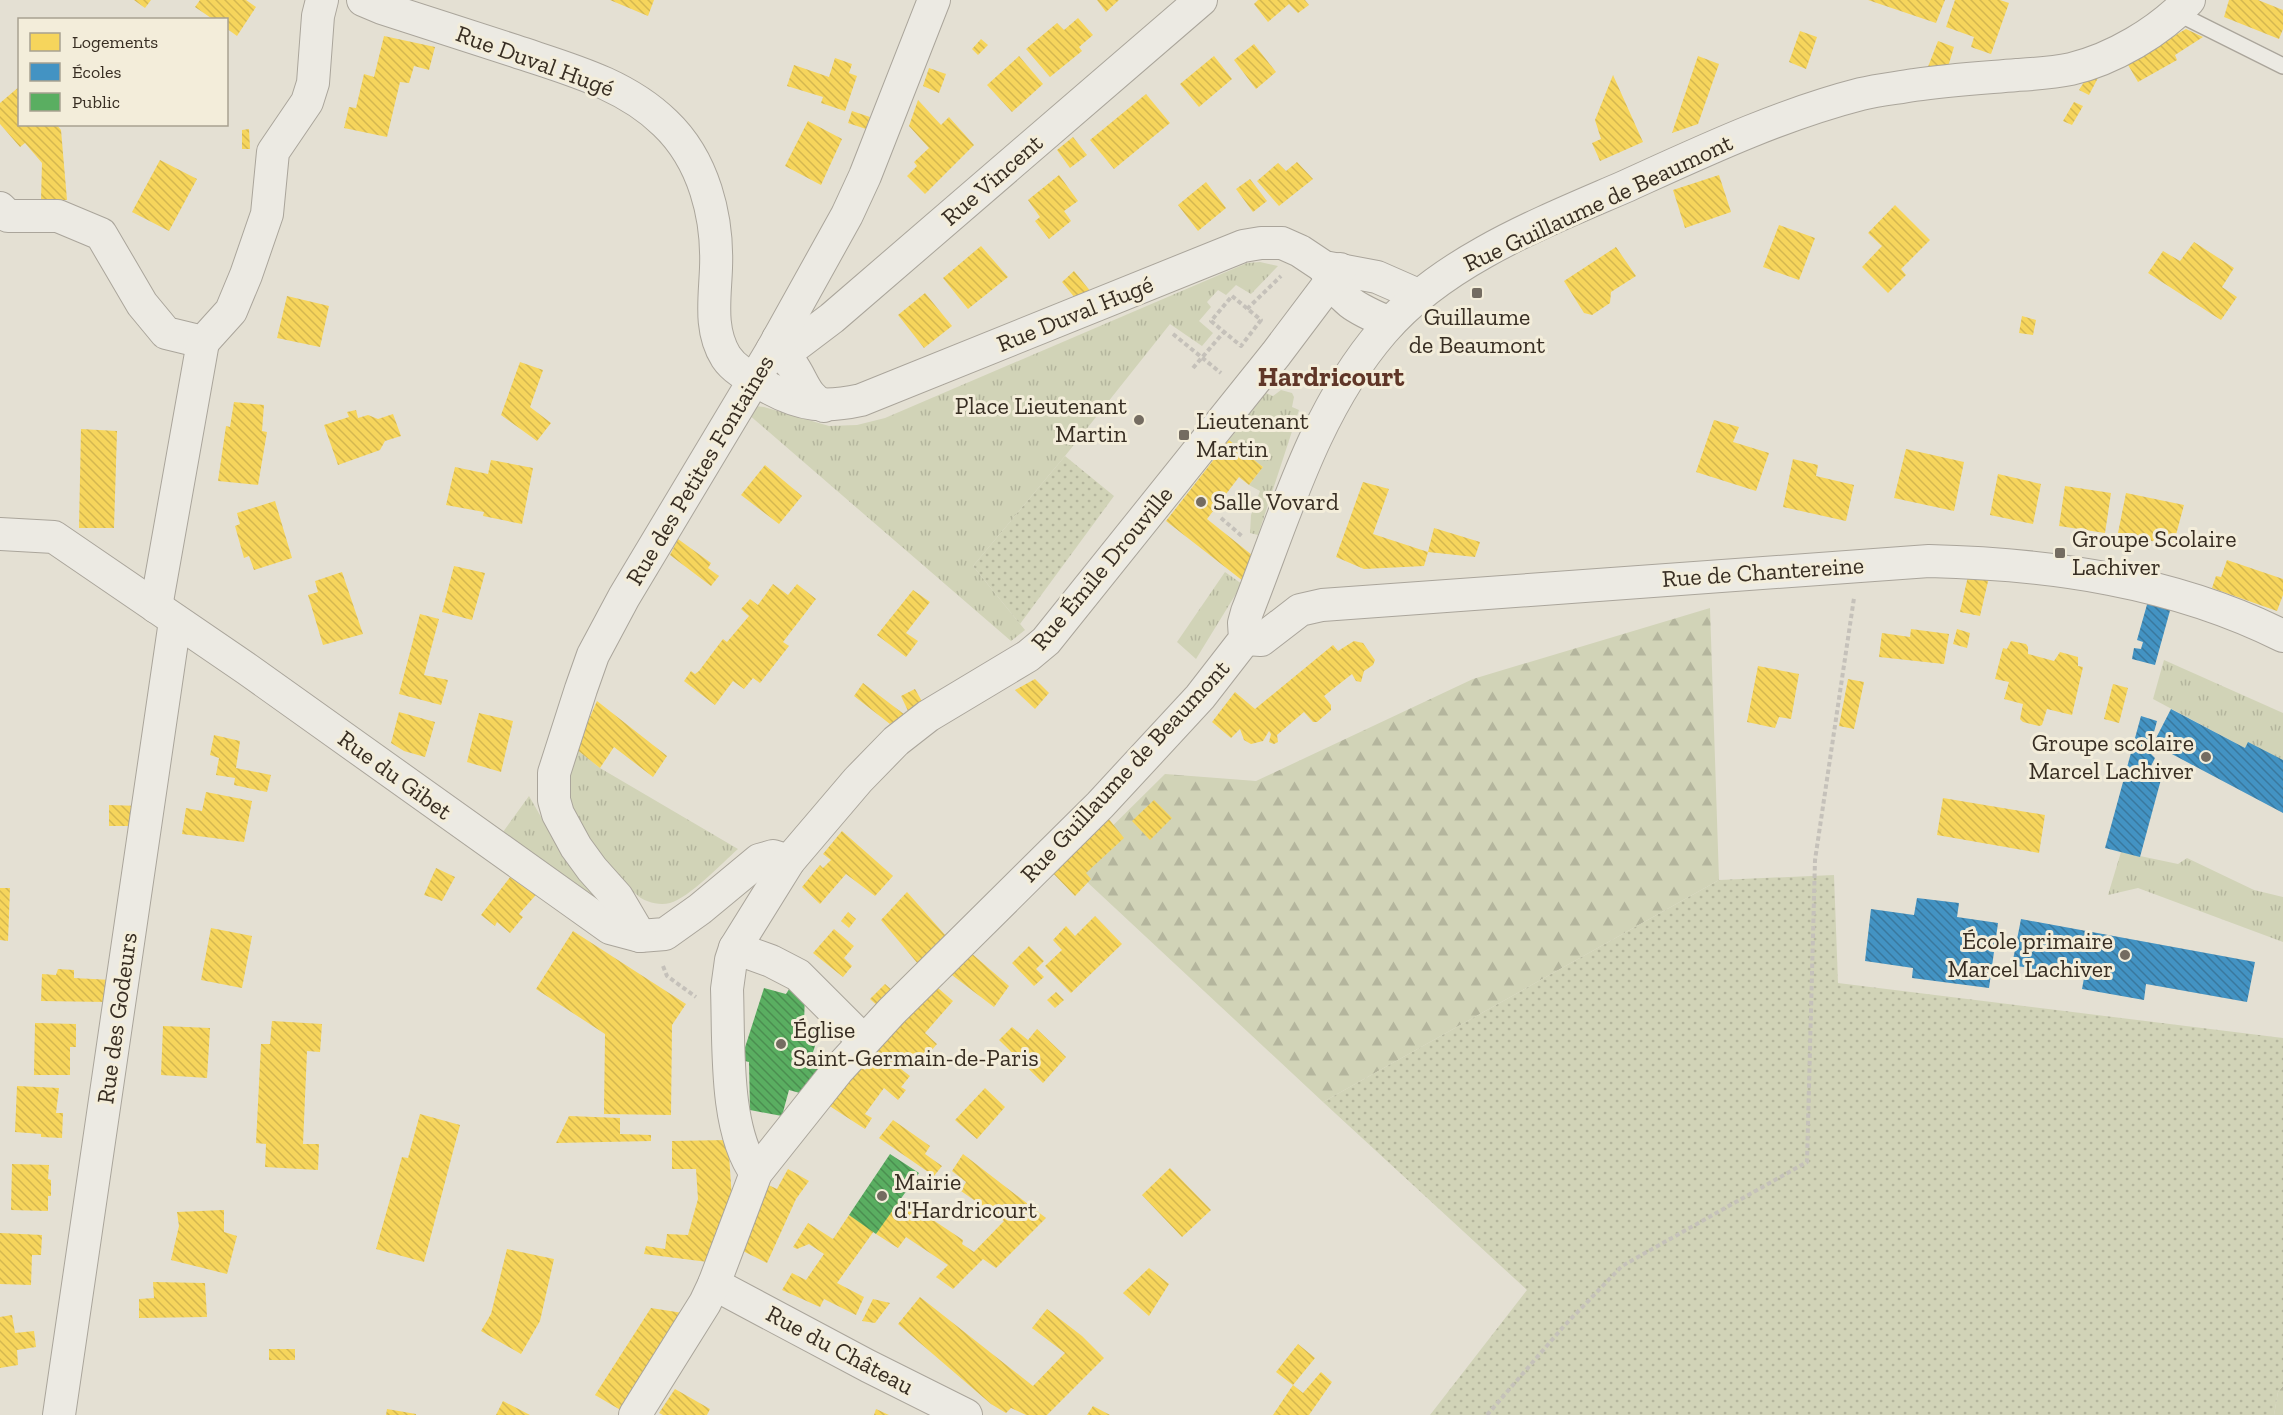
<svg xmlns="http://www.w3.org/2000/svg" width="2283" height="1415" font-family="'Zilla Slab',serif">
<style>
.grass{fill:url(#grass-tufts)}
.forest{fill:url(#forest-firs)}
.park{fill:url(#park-dots)}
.homes{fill:url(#homes-back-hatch)}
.schools{fill:url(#schools-back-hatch)}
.public{fill:url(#public-back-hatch)}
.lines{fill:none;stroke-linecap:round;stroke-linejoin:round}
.lane-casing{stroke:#aaa59b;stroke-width:18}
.street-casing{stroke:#aaa59b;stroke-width:34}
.path{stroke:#c5c1ba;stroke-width:4;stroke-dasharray:4.5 3;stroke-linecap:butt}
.lane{stroke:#eceae3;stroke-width:15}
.street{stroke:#eceae3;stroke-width:32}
.poi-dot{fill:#746c61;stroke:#f3edda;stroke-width:2}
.labels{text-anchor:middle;stroke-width:6;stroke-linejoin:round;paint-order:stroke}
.street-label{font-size:24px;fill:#382e23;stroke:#f3edda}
.poi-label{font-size:24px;fill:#382e23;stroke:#f3edda;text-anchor:start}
.quarter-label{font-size:27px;font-weight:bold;fill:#603627;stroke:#f3edda}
</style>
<defs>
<pattern id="grass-tufts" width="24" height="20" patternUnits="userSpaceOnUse" patternTransform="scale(1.5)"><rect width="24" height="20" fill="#d1d3b7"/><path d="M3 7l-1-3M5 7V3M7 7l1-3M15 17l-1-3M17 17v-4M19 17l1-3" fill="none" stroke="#b4b59d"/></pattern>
<pattern id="forest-firs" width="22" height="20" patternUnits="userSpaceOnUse" patternTransform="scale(1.5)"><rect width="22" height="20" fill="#d1d3b7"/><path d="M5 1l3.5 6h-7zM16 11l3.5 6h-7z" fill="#b4b59d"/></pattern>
<pattern id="park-dots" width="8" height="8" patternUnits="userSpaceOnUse" patternTransform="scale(1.5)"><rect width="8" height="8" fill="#d1d3b7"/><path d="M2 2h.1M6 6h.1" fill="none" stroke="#b4b59d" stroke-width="1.8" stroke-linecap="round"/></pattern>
<pattern id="homes-back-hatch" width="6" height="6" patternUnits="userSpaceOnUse" patternTransform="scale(1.5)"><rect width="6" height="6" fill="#f6d55c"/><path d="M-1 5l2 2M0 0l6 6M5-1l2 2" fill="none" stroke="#d4b750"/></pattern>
<pattern id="schools-back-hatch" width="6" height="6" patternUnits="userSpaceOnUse" patternTransform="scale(1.5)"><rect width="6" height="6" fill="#4393c3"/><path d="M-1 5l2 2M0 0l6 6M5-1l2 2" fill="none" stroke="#39789e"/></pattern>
<pattern id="public-back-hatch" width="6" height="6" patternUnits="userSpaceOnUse" patternTransform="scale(1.5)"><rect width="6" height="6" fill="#5aae61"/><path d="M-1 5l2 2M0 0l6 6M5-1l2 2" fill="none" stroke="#4b8e50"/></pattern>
</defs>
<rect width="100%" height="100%" fill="#e4e0d3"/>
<g class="grass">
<polygon points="1260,262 1278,266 1251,294 1236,285 1226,295 1218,290 1207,302 1211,307 1199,321 1213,333 1202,346 1170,324 1065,456 973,566 1025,630 1011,641 748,414 755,406 764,407 829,426 857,425 885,418 1247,263"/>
<polygon points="1281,390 1292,393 1294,397 1292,407 1299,410 1258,535 1250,533 1251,515 1260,491 1249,485 1263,467 1229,440 1266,393 1273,396"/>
<polygon points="1225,572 1242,584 1196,659 1177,642"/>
<polygon points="2164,660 2283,713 2283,760 2245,748 2153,699"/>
<path d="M 576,749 L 600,768 L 738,849 C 722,863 689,898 670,903 C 659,906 644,902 636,894 C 615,877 576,829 569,803 C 565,784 572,767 576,749 Z"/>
<path d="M 529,796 C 549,831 568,865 598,893 L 595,897 L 503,832 Z"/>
<polygon points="2121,852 2178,864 2187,858 2254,890 2283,897 2283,942 2138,888 2108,895"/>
</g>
<g class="forest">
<polygon points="1710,608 1719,880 1323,1102 1071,867 1165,774 1256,781 1473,679"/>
<polygon points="2283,1386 2283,1415 2274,1415 2278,1392"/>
</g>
<g class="park">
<polygon points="1065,456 1114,496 1020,624 973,566"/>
<polygon points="1834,875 1838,983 2283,1038 2283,1386 2278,1392 2274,1415 1430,1415 1527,1290 1323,1102 1719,880"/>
</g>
<g class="homes">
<polygon points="134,0 151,0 145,8"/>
<polygon points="200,0 246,0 256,7 237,36 226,28 226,20 214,20 195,7"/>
<polygon points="610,0 654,0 648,16"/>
<polygon points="1097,0 1119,0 1106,12"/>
<polygon points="1258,0 1305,0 1309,5 1298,13 1289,4 1268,22 1254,4"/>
<polygon points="1868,0 1945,0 1936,23"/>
<polygon points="1955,0 2000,0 2009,3 1991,54 1971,47 1974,37 1946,27"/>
<polygon points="2229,0 2258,0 2283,10 2283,29 2279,39 2224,17"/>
<polygon points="1078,18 1093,35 1079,47 1082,51 1050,77 1026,49 1057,23 1064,30"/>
<polygon points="2186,29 2203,37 2175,55 2177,60 2138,82 2127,63"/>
<polygon points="1800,31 1817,37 1806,69 1789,62"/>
<polygon points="384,36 435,47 429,70 414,66 409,83 400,82 387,137 344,128 349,107 356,108 364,74 374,77"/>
<polygon points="981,39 988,45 978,55 972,49"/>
<polygon points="1938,41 1954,47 1947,70 1926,72"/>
<polygon points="1254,44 1276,72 1256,89 1234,60"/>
<polygon points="1019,56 1043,84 1012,112 987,85"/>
<polygon points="1214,56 1232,79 1199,107 1180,84"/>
<polygon points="1698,56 1719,64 1698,124 1672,133"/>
<polygon points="835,58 852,64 849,73 857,76 845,111 821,103 823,97 787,86 794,65 829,77"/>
<polygon points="929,68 946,74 939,93 923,86"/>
<polygon points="1613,75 1643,142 1600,161 1592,143 1601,139 1595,120"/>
<polygon points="2099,76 2089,95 2079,90 2084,82"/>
<polygon points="20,86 20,124 56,124 61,130 67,200 41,200 42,163 25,143 20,147 0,124 0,103"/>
<polygon points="1146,94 1170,123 1114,169 1090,140"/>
<polygon points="918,100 941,125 949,117 974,145 925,194 907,176 917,166 914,162 929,148 909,126"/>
<polygon points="2074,102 2083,106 2072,125 2063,121"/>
<polygon points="852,111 870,117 866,129 848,123"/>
<polygon points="808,121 842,139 821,185 785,166"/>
<polygon points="249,129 250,149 242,149 242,130"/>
<polygon points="1073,137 1087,155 1070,168 1057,150"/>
<polygon points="160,160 197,179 169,231 132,212"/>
<polygon points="1297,162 1313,179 1279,206 1257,181 1278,163 1286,171"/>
<polygon points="1059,175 1078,201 1064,211 1071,221 1049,239 1035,221 1040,217 1028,200"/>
<polygon points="1719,175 1731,212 1685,228 1673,190"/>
<polygon points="1250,179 1267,201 1253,212 1236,189"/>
<polygon points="1206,182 1226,208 1198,231 1178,205"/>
<polygon points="1895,205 1930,240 1901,269 1906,275 1888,293 1862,267 1882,246 1868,233"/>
<polygon points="1779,225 1815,238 1799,280 1763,267"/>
<polygon points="2194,242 2234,268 2222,287 2237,297 2221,320 2148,273 2163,251 2180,261"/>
<polygon points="981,246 1008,277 968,309 943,278"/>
<polygon points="1616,247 1636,276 1611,292 1610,303 1592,315 1584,313 1564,281"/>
<polygon points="1074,271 1091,292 1075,298 1062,282"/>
<polygon points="925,293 952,326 924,348 898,315"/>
<polygon points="287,296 329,306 320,347 277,338"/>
<polygon points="2022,316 2036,320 2033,335 2019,333"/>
<polygon points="520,362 543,370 530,407 551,423 537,441 501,415"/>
<polygon points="234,402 264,405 262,431 267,432 258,485 218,481 226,426 230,427"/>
<polygon points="356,410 358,418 368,415 378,419 393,414 401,436 385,441 380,450 338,465 324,425 349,417 347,412"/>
<polygon points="1714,420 1739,427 1733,442 1769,453 1756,491 1696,472"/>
<polygon points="81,429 117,431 114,528 79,528"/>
<polygon points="1229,440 1263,467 1249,485 1239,477 1207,519 1252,555 1243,581 1166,521"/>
<polygon points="1906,449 1964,462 1954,511 1894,498"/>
<polygon points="1793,459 1818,465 1816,476 1854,485 1846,521 1783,507"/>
<polygon points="491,460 533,468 522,524 483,516 484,512 446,505 455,467 488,474"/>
<polygon points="765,465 802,496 779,524 741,495"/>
<polygon points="1998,474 2041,484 2033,524 1990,515"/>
<polygon points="1363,482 1389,489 1373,534 1428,552 1424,566 1364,569 1336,557"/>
<polygon points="2065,486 2111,493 2105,533 2059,526"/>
<polygon points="2126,493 2184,505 2173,546 2118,533"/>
<polygon points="275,501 292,558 254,570 249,556 244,558 235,526 240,524 237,513"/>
<polygon points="1434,528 1480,542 1475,557 1428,552"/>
<polygon points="678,539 711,563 708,568 719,576 711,586 670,555"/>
<polygon points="2227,560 2283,579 2283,595 2277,611 2212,588 2216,576 2221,577"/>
<polygon points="454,566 485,573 472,620 442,612"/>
<polygon points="342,572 363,634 323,645 308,595 318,592 315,581"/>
<polygon points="1968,576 1989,577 1980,616 1960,612"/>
<polygon points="773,584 788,595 797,584 816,599 783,642 789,646 760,683 753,678 744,689 733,681 715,705 684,681 691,671 695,674 699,671 723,639 727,642 749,616 741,609 750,599 758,605"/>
<polygon points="913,590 930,602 906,633 918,641 906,657 877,635"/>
<polygon points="420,614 439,619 424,675 448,680 441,705 399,694"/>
<polygon points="1911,629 1949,634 1944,664 1879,657 1882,633 1910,637"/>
<polygon points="1957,629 1970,633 1967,648 1953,644"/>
<polygon points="1354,641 1363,643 1375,660 1373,665 1364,671 1361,682 1356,681 1352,674 1324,696 1331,705 1331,710 1317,722 1313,722 1304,712 1277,735 1278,742 1274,744 1269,742 1271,734 1269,731 1263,741 1251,744 1244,740 1240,729 1231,738 1212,722 1235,692 1255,709 1333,645 1338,651"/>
<polygon points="2011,641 2026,644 2028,647 2028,654 2054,661 2060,652 2078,657 2078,666 2083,667 2072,715 2047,709 2042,725 2039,726 2023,722 2020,719 2023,704 2004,699 2009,682 1995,679 2003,648 2007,649"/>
<polygon points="1758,666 1799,674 1791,719 1779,717 1775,728 1747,722"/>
<polygon points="1035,679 1049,693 1035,709 1015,690"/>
<polygon points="1848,679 1864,682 1854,729 1839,726"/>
<polygon points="863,683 905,715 890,724 854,696"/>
<polygon points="2113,684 2128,688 2119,723 2104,719"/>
<polygon points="915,689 924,705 909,713 901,696"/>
<polygon points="597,701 667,756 653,777 614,747 600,768 576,749"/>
<polygon points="399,712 435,722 425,757 404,751 391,743"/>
<polygon points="479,713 513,721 501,772 467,762"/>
<polygon points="214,735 240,741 236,768 271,775 267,792 234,785 235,778 216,775 219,758 210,755"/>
<polygon points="206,792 252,801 244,842 182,834 186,808 202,811"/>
<polygon points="1943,798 2045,815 2039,853 1937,835"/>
<polygon points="1154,800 1172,818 1150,840 1132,821"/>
<polygon points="109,805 141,806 138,826 109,826"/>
<polygon points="1104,813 1124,838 1086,873 1091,879 1075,896 1048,868"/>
<polygon points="842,831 893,876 875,896 846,874 820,904 802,887 820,865 823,868 831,860 823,854"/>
<polygon points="436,868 455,877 442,901 424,895"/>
<polygon points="517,868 542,888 519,914 523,917 510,933 497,922 495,926 481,915"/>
<polygon points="0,888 10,888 8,941 0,940"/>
<polygon points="907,892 946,936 919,965 881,920"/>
<polygon points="848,912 856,919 849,928 841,921"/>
<polygon points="1095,916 1122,944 1071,993 1045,966 1062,950 1053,940 1066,926 1075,936"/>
<polygon points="211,928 252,936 242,988 201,980"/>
<polygon points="834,929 854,946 844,958 852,966 843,977 813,953"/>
<polygon points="573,931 686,1004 672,1025 671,1115 604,1114 605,1034 536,989"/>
<polygon points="1029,946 1044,961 1036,969 1044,977 1034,986 1012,963"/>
<polygon points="970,952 1009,986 994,1007 944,969"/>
<polygon points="58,969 74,970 74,978 112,980 108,1002 41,1001 42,974 56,975"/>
<polygon points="931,982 953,1001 925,1033 937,1044 923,1060 914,1053 901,1069 910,1076 901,1087 906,1090 898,1100 884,1088 865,1114 872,1118 865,1129 828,1105 861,1067 865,1070 885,1040"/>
<polygon points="885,984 894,992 879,1007 870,999"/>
<polygon points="1056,992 1064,1000 1055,1008 1047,1000"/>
<polygon points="272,1021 322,1024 320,1052 307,1051 303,1144 319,1144 318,1170 265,1167 266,1144 256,1143 261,1044 270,1044"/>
<polygon points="35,1023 76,1024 76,1047 70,1047 70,1075 34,1075"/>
<polygon points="163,1026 210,1028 207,1078 161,1075"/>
<polygon points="1012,1027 1028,1040 1037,1029 1066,1057 1043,1083 999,1040"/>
<polygon points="17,1086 59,1088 56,1113 63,1113 62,1138 41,1137 41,1134 15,1132"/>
<polygon points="985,1088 1005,1107 977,1139 955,1120"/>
<polygon points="420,1114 460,1125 424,1262 376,1249 402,1157 408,1158"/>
<polygon points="569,1116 620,1118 620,1134 651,1135 651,1141 556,1143"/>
<polygon points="893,1120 930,1146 925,1154 942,1166 934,1176 879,1138"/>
<polygon points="728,1140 732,1199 716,1263 644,1254 646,1246 665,1249 667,1234 688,1235 698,1199 696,1169 672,1169 672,1141"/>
<polygon points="963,1154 1046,1218 996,1268 983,1259 953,1289 936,1277 948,1265 906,1237 898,1248 876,1234 900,1198 963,1240 962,1244 974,1252 1004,1221 961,1191 966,1182 952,1171"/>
<polygon points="12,1164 49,1165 48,1179 51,1180 51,1196 48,1196 48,1211 11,1210"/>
<polygon points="1170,1168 1211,1210 1182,1237 1142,1195"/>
<polygon points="788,1169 809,1181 796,1199 767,1263 741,1250 764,1183 777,1189"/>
<polygon points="224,1210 224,1232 237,1236 227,1274 171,1260 179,1226 177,1212"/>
<polygon points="849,1215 874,1231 837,1283 864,1297 856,1315 824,1299 820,1307 782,1290 792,1273 806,1280 824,1254 809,1244 797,1249 793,1247 808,1223 833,1239"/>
<polygon points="0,1233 42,1235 41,1255 32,1255 31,1285 0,1284"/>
<polygon points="507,1249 554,1259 540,1321 521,1354 481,1331 491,1314"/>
<polygon points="1149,1268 1169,1284 1149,1316 1123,1293"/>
<polygon points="153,1282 205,1283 207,1317 139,1318 139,1299 154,1298"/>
<polygon points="920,1297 1033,1386 1065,1353 1032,1328 1047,1309 1082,1336 1104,1358 1047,1415 1026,1415 1011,1408 1006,1413 991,1404 898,1324"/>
<polygon points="873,1299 890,1303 875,1323 862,1321"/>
<polygon points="651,1308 689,1314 624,1412 595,1395"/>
<polygon points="12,1315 15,1333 34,1331 36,1347 17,1350 18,1365 0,1368 0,1317"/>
<polygon points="1298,1344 1315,1358 1293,1385 1303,1393 1321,1372 1332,1382 1309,1415 1273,1415 1293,1385 1276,1372"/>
<rect x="269" y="1349" width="26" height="11"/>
<polygon points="675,1389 710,1409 707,1415 663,1415 659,1413"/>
<polygon points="503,1401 530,1415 496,1415"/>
<polygon points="1093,1406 1110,1415 1087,1415"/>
<polygon points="387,1409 416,1414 416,1415 386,1415"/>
<polygon points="876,1409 889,1415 874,1415"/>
</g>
<g class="schools">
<polygon points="2148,601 2171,607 2155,665 2132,659 2134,648 2141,649 2143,642 2137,640"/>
<polygon points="2171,709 2245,748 2248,742 2283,760 2283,813 2153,744"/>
<polygon points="2141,716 2157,721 2151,743 2153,744 2150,753 2155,758 2151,766 2163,772 2140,857 2105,848"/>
<polygon points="1917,898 1959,903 1957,917 1998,923 1989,988 1912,978 1913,968 1865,961 1871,909 1914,915"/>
<polygon points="2021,919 2255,962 2247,1002 2146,984 2144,1000 2082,989 2084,978 2012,965"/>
</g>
<g class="public">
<polygon points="791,986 805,992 804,1024 821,1028 809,1064 819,1067 807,1095 789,1090 782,1116 750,1110 749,1062 741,1060 764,988 786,994"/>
<polygon points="890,1154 919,1173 876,1234 849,1215"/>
</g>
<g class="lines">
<g class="lane-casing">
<polyline id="lane" points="2177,13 2283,66"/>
</g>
<g class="street-casing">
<g id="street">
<path d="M 363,0 L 382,8 C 426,22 471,37 515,51 C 568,69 624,83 665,123 C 704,160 718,217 716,268 C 715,298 709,330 726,357 C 736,372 754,379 769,388 C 802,406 825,408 861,400 L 1243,246 L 1261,243 L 1282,243 L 1300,251 L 1324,267 L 1377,277 L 1418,295"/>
<polyline points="0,208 8,216 58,216 101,234 142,304 166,333 203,342 231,311 246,275 267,214 273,152 307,102 313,83 318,16 322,0"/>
<path d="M 1324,267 C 1340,301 1356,309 1390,323"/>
<polyline points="778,339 795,346 832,318 1201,0"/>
<path d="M 772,350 C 779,354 787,358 792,365 C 803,380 805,397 824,406"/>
<polyline points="0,534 54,537 247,669 610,928 640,936 665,934 700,909 759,860 773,856 789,861"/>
<polyline points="156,607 203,342"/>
<path d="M 1245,639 L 1261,640 L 1300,610 L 1322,605 L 1929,561 C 2050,564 2173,581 2283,636"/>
<polyline points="640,936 617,897 592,869 576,847 558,814 554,800 554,773 581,689 593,655 624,597 772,350 847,215 865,176 934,0"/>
<polyline points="735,948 771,961 798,975 863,1040"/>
<path d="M 756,1173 C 724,1130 729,1043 727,989 L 731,960 L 735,948 L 789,861 L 858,780 L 896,741 L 928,716 L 1028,656 L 1046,641 L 1276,354 L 1340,269"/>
<polyline points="714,1284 868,1366 966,1415"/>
<polyline points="59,1415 175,621"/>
<path d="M 635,1415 L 705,1303 L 714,1284 L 756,1173 L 838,1070 L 892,1011 L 1100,805 L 1200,697 L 1245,639 L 1244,623 L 1247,612 C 1285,516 1314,411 1383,331 C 1443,261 1541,223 1624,187 C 1701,152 1779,115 1861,94 C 1878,90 1897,88 1914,85 C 1948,80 1982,78 2017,75 C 2034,74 2053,73 2071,69 C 2113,59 2159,32 2189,0"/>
</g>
</g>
<g class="path">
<polygon points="1232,296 1261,320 1241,346 1211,321"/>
<polyline points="1247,309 1281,276"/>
<polyline points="1173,334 1221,373"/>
<polyline points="1193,368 1223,333"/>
<polyline points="1221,518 1243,537"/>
<polyline points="663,966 667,976 696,997"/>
<polyline points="1487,1415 1564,1326 1622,1266 1807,1162 1815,860 1854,598"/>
</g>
<use href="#lane" class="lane"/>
<use href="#street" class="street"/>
</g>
<g class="poi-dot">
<rect x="1471" y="287" width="12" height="12" rx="3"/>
<circle cx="1139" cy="420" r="6"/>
<rect x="1178" y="429" width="12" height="12" rx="3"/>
<circle cx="1201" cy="502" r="6"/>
<rect x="2054" y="547" width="12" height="12" rx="3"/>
<circle cx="2206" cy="757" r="6"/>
<circle cx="2125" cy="955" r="6"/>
<circle cx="781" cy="1044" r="6"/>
<circle cx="882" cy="1196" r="6"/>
</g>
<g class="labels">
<g class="street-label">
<text transform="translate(535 61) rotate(20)" y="8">Rue Duval Hugé</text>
<text transform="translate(992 180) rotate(-41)" y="8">Rue Vincent</text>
<text transform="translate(1598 203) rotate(-25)" y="8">Rue Guillaume de Beaumont</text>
<text transform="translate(1075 314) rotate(-22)" y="8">Rue Duval Hugé</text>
<text transform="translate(700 470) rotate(-59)" y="8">Rue des Petites Fontaines</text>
<text transform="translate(1102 568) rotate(-50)" y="8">Rue Émile Drouville</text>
<text transform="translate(1763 572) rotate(-4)" y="8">Rue de Chantereine</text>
<text transform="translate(1125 771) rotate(-47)" y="8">Rue Guillaume de Beaumont</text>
<text transform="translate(395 775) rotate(36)" y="8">Rue du Gibet</text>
<text transform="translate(117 1018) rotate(-82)" y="8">Rue des Godeurs</text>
<text transform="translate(840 1350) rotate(28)" y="8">Rue du Château</text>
</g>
<g class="poi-label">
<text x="1477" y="325" text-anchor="middle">Guillaume<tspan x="1477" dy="28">de Beaumont</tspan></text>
<text x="1127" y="414" text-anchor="end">Place Lieutenant<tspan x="1127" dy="28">Martin</tspan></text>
<text x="1196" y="429">Lieutenant<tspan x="1196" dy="28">Martin</tspan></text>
<text x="1213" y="510">Salle Vovard</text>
<text x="2072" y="547">Groupe Scolaire<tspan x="2072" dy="28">Lachiver</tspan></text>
<text x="2194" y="751" text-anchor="end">Groupe scolaire<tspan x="2194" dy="28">Marcel Lachiver</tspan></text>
<text x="2113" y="949" text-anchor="end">École primaire<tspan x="2113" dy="28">Marcel Lachiver</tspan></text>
<text x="793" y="1038">Église<tspan x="793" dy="28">Saint-Germain-de-Paris</tspan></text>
<text x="894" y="1190">Mairie<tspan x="894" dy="28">d'Hardricourt</tspan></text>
</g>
<g class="quarter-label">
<text x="1331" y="386">Hardricourt</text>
</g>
</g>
<rect x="18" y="18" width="210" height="108" fill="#f3edda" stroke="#a8a191" stroke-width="1.5"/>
<rect x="30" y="33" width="30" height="18" fill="#f6d55c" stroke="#a8a191" stroke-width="1.5"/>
<text x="72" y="48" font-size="18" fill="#382e23">Logements</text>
<rect x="30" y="63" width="30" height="18" fill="#4393c3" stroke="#a8a191" stroke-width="1.5"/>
<text x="72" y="78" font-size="18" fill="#382e23">Écoles</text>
<rect x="30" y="93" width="30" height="18" fill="#5aae61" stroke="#a8a191" stroke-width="1.5"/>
<text x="72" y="108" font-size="18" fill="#382e23">Public</text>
</svg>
